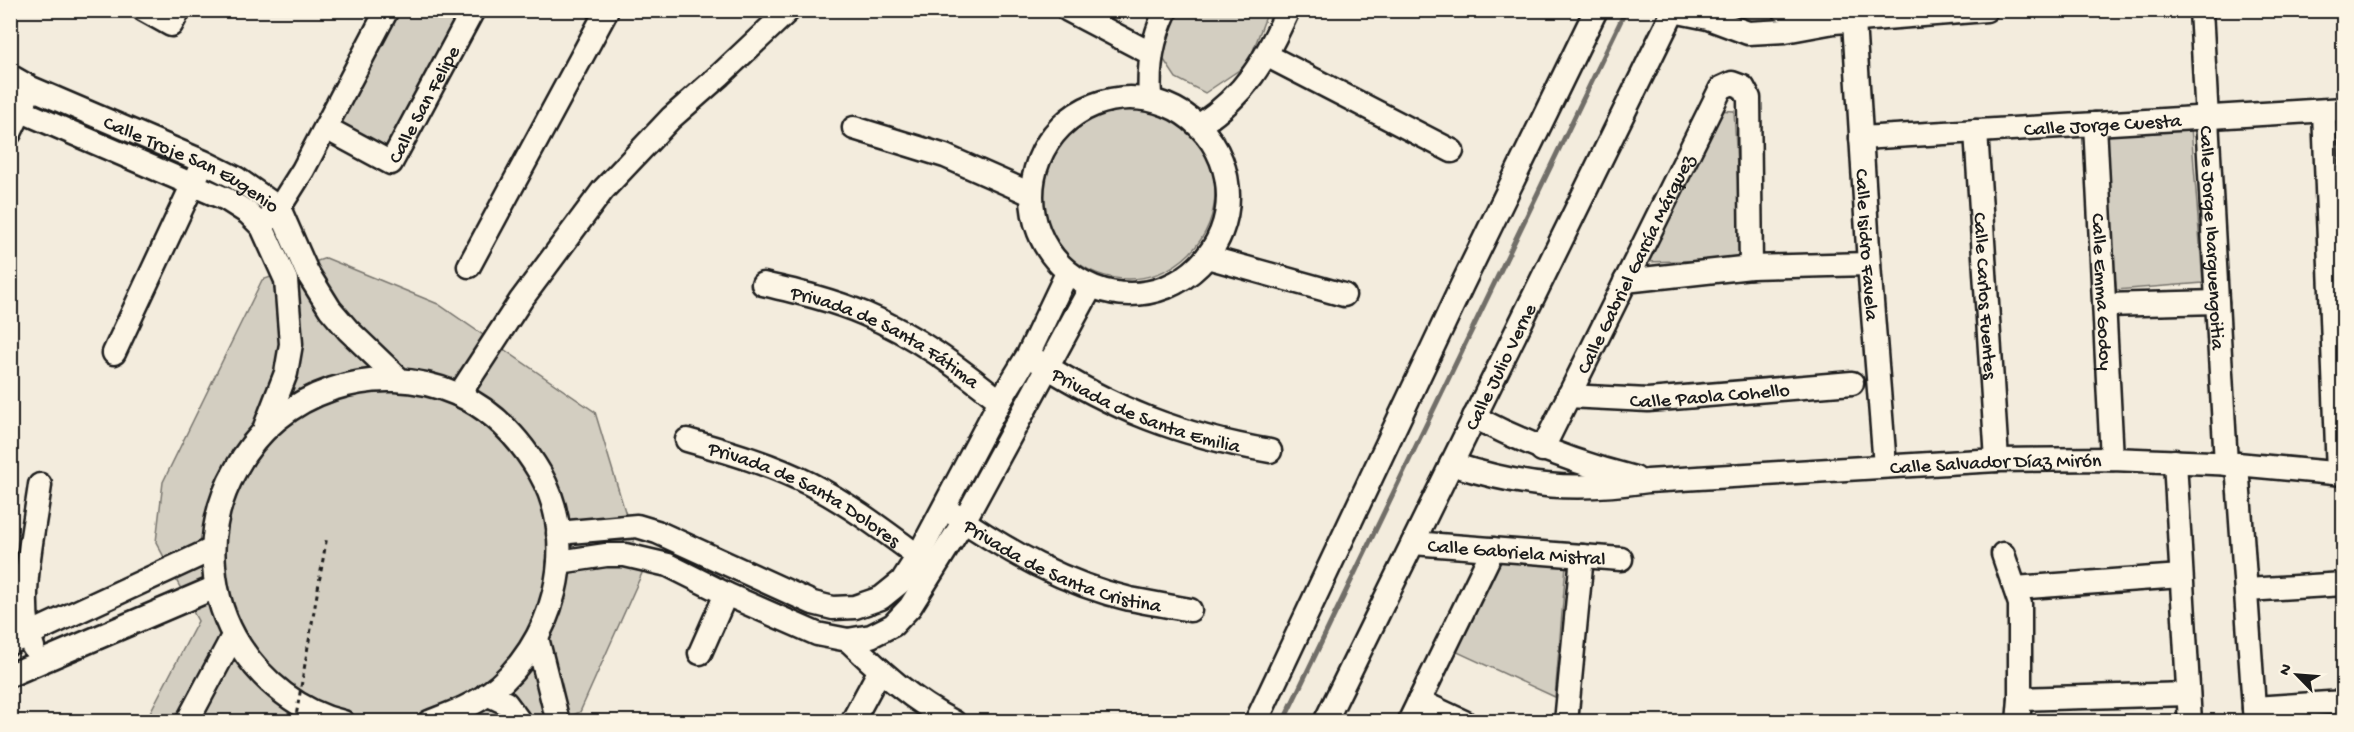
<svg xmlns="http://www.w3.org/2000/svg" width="2354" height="732" font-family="'Gochi Hand',sans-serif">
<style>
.green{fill:#d3cec1;stroke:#78756e;stroke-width:1.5}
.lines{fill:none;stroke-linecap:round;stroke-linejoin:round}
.stream{stroke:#716e68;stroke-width:5}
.minor-casing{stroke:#1c1c1c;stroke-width:27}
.minor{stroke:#fcf5e5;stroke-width:22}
.path-bridge{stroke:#1c1c1c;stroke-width:3;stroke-dasharray:4.5 4.5;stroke-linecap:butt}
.labels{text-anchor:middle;stroke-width:4.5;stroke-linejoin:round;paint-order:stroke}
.street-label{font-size:20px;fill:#1c1c1c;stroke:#fcf5e5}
</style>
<rect width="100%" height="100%" fill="#f3ecdd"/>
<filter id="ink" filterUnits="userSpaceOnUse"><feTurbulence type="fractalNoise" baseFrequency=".0167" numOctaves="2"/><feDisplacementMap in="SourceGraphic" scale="12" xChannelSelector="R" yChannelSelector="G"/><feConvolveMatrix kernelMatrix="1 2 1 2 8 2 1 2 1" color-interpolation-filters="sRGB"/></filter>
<g filter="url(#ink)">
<g class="green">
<polygon points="394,11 463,11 388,150 334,125"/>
<polygon points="1172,11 1268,11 1248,64 1205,93 1176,78 1162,57"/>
<circle cx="1128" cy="192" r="87"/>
<polygon points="1716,110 1734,111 1742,259 1647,262 1645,255"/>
<polygon points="2191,127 2203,283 2116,290 2104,134"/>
<polygon points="326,258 438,304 595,412 643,571 580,712 558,722 145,722 198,621 156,542 163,482 262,280"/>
<polygon points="1502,557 1566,565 1555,697 1455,651"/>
</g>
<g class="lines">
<polyline class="stream" points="1283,722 1626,10"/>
<g class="minor-casing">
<g id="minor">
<polyline points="144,10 171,25 179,10"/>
<polyline points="1068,10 1150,53"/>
<polyline points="1784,10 1824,20"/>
<path id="s1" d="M 2201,10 L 2226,464"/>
<polyline points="1673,11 1708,18 1748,33 1785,31 1834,22 1986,10"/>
<path id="s2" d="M 1854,21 L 1869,264 L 1885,466"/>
<polyline points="1266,55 1452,151"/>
<path id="s3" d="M 10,76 L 31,88 L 204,162 L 236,178 L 279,208 L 307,272 L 330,309 L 348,330 L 400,380"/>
<circle cx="1130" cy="196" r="98"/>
<path d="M 1150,98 C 1148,66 1152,40 1166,10"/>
<polyline points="10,106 226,199 248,213 262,227 286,280 291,344 286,373 265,427"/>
<polyline points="2324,111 2338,473"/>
<path id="s4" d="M 2095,124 L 2112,459"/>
<path d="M 1200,125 C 1246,94 1265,61 1288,10"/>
<path id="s5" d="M 326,128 L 391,163 L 473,10"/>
<polyline points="854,128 945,156 1031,194"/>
<path id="s6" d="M 1976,131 L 1997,460"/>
<polyline points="10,133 27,97"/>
<path id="s7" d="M 1861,138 L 2344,109"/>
<polyline points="269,219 279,208 303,170 387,10"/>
<polyline points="1207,257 1344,295"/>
<polyline points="469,266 607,10"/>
<polyline points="1625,281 1751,267 1869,264"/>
<path id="s8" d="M 763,284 C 798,292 832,300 865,314 C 915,335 958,367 1000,401"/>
<polyline points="2105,305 2217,302"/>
<polyline points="114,353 199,171"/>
<path id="s9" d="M 1036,360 C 1115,410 1179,435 1270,451"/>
<polyline points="459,395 521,300 603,190 671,118 720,75 789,10"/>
<path id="s10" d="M 1568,396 L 1648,400 L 1852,383"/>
<path d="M 1474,417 C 1526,444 1578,464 1635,478"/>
<path id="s11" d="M 687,440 C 729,452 771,464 810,484 C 849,504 883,530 918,556"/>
<path id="s12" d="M 1542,450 L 1721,88 L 1732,83 L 1743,87 L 1749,98 L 1751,267"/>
<polyline points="2175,461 2190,722"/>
<path id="s13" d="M 1451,464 C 1524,487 1572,492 1648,481 L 1997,460 L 2112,459 L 2237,464 L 2344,474"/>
<polyline points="2237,464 2255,722"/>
<path id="s14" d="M 952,513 C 1007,551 1065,584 1130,599 C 1150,603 1170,606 1190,610"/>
<polyline points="558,533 637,526 657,532 813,603 833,608 855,607 881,598 902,581 918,556 1000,401 1028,355 1067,273"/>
<path id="s15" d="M 1413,543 L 1621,559"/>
<polyline points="2003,554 2020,604 2020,699 2018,722"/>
<polyline points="559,562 606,555 625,555 668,565 726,594 817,634 848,640 871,636 893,625 910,607 964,521 1091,287"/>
<polyline points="2015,588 2181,576"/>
<polyline points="2247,590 2344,584"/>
<polyline points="537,638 558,722"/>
<path d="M 848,640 C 880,671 913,701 954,722"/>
<polyline points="10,643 213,549"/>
<path d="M 33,647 C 16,604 34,531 40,485"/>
<polyline points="700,653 726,594"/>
<polyline points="10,675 216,587"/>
<polyline points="487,694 506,703 520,722"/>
<polyline points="2020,699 2188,694"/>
<polyline points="1419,701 1464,722"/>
<polyline points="2254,708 2344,702"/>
<polyline points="187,722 233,636"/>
<path d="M 343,722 C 300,712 263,682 240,646 C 224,621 216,595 214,566 C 211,531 219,499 236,469 C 278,391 376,359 457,394 C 493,410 520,439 540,473 C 581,545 554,646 488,694 C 470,707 449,714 429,722"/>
<polyline points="852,722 880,670"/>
<polyline points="1256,722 1462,285 1596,10"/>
<path id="s16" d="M 1325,722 L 1674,10"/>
<polyline points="1409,722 1493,549"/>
<polyline points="1566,722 1582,556"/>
</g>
</g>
<use href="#minor" class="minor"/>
<polyline class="path-bridge" points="295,722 327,536"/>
</g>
</g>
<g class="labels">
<g class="street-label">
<text dy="7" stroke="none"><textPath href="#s5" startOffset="141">Calle San Felipe</textPath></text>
<text dy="7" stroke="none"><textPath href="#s7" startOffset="242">Calle Jorge Cuesta</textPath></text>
<text dy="7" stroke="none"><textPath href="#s3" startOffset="202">Calle Troje San Eugenio</textPath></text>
<text dy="7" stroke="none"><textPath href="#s1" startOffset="228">Calle Jorge Ibarguengoitia</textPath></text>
<text dy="7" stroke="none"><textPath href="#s2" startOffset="224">Calle Isidro Favela</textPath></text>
<text dy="7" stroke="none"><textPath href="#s12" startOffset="208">Calle Gabriel García Márquez</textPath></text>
<text dy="7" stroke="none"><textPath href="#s4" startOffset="168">Calle Emma Godoy</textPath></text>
<text dy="7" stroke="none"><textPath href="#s6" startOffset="165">Calle Carlos Fuentes</textPath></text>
<text dy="7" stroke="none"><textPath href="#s8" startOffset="134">Privada de Santa Fátima</textPath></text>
<text dy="7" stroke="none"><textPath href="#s16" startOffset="396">Calle Julio Verne</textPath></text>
<text dy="7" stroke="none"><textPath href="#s10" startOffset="142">Calle Paola Cohello</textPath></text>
<text dy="7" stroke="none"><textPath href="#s9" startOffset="122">Privada de Santa Emilia</textPath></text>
<text dy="7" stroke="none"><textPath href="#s13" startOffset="548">Calle Salvador Díaz Mirón</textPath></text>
<text dy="7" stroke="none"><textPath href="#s11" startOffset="130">Privada de Santa Dolores</textPath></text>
<text dy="7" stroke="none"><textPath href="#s15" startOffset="104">Calle Gabriela Mistral</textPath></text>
<text dy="7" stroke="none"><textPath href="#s14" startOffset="124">Privada de Santa Cristina</textPath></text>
</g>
</g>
<rect width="2354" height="732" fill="none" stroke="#fcf5e5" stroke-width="36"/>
<rect x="18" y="18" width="2318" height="696" fill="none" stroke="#1c1c1c" stroke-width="2" filter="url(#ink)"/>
<g transform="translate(2297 675) rotate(295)" stroke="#fcf5e5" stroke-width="4.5" paint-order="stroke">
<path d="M0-4.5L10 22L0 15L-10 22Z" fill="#1c1c1c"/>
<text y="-9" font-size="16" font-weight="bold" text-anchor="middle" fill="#1c1c1c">N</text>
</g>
</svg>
